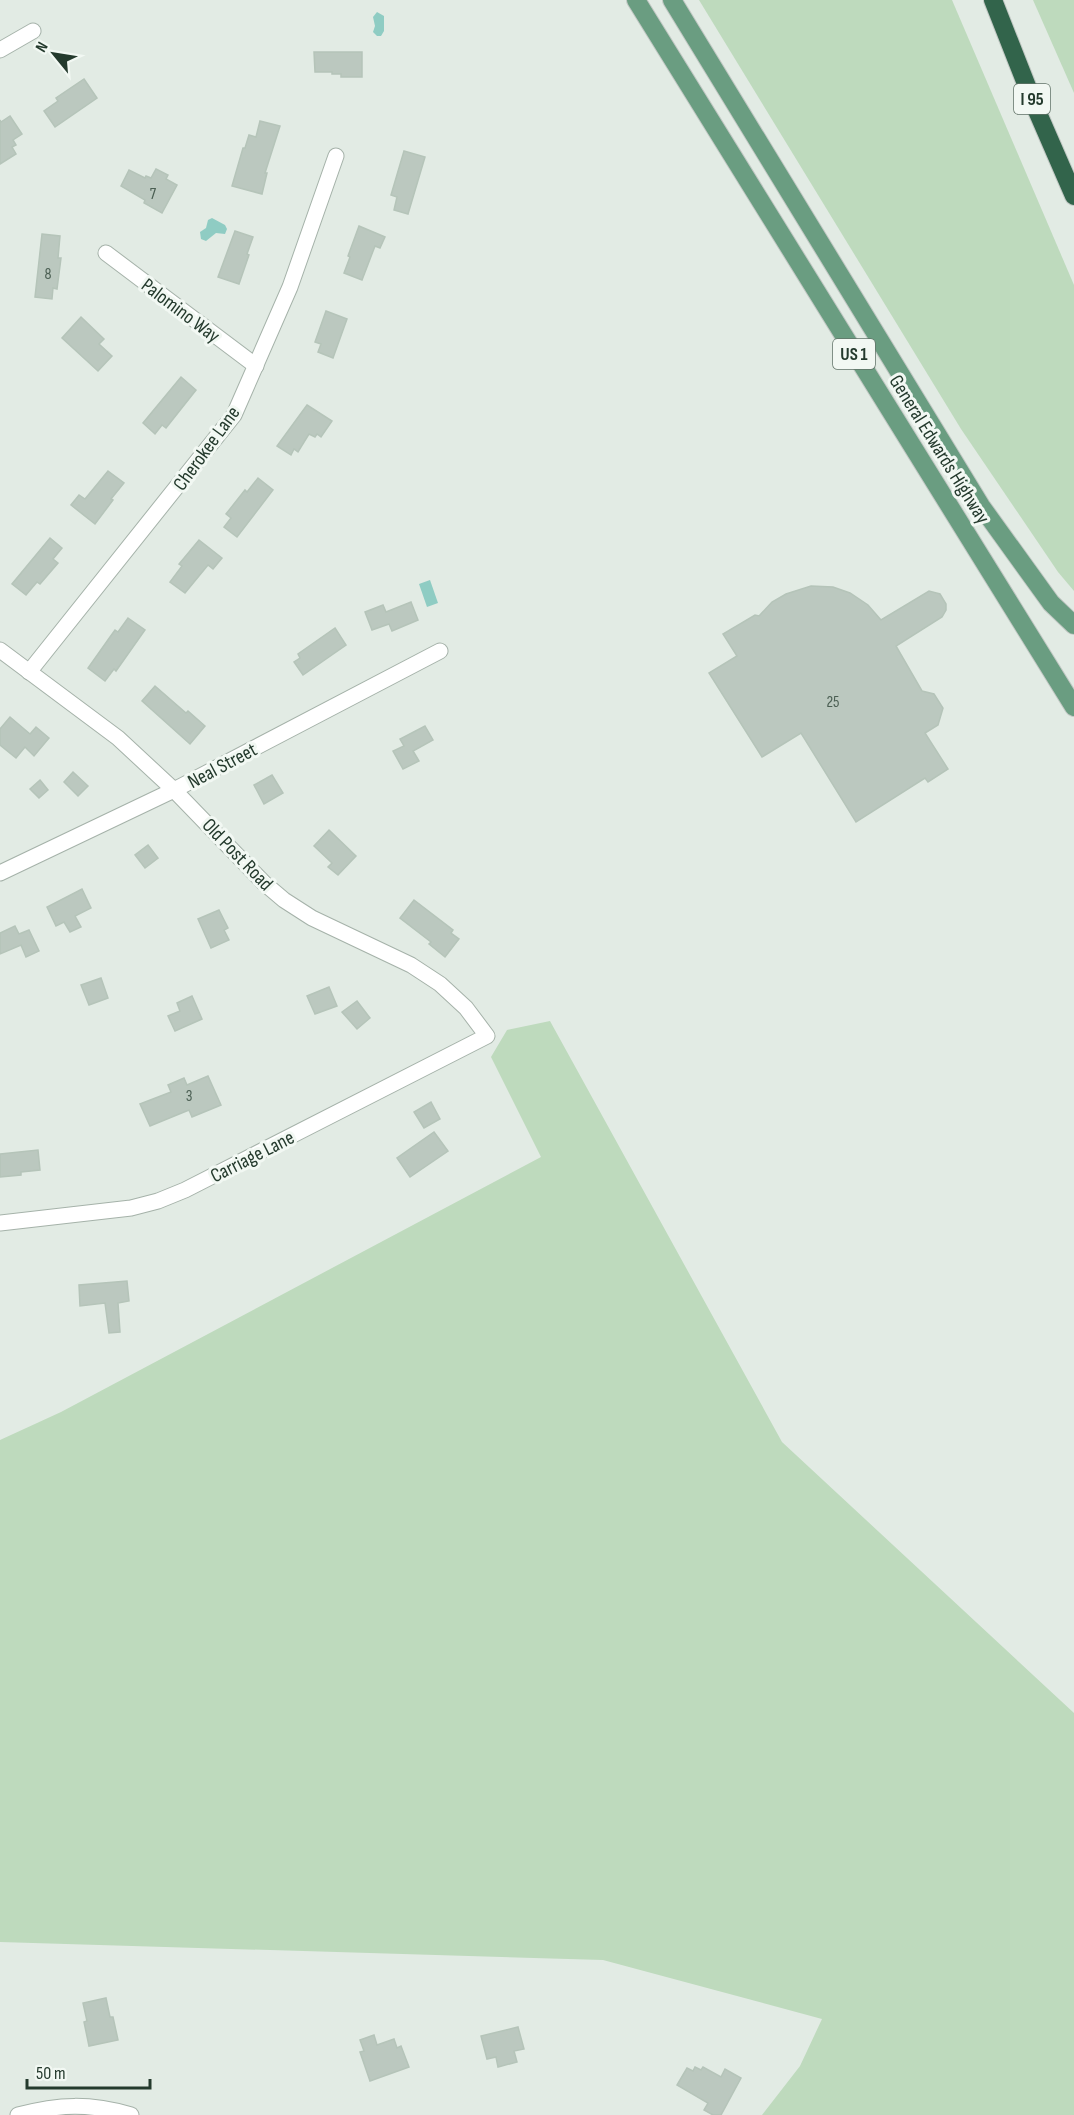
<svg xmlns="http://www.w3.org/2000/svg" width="1074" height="2115" font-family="'Sofia Sans Condensed',sans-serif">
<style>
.green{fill:#bedabd}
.water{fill:#8fccc3}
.building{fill:#bbc8bf;stroke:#b5c4b9;stroke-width:1.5}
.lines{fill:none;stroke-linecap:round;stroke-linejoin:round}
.street-casing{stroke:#a5b2a9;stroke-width:17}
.primary-casing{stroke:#c2c8c4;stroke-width:20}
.highway-casing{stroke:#c2c8c4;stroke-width:20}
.street{stroke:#fff;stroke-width:15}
.primary{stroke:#6a9d81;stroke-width:18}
.highway{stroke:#32644b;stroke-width:18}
.labels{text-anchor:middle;stroke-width:6;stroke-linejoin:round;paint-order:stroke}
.number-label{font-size:16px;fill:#4a5e52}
.shield{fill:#f2f8f3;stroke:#627368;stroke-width:1.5}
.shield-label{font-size:18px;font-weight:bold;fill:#243a2d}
.street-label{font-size:20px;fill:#243a2d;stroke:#f2f8f3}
</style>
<rect width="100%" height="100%" fill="#e2ebe4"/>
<g class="green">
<polygon points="699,0 952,0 1074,285 1074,591 1058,572 961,429"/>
<polygon points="1033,0 1074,0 1074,93"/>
<polygon points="550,1021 782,1442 1074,1713 1074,2115 762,2115 800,2066 822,2019 603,1960 0,1942 0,1440 61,1412 541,1157 491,1057 507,1030"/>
</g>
<g class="water">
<polygon points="377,12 384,16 384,31 381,36 377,36 373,32 375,26 373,17"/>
<polygon points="212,218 225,225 227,229 225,234 216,233 206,241 201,239 200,232 206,228 208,220"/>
<polygon points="430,580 438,603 427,607 419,584"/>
</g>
<g class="building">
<polygon points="314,52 362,52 362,77 341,77 341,74 332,74 332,72 315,72"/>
<polygon points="84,79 97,98 55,127 44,111 58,101 56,98"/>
<polygon points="10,116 22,134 13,140 16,145 12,147 16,154 0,164 0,120 1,122"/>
<polygon points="260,121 280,126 265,173 267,173 262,194 232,186 243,148 245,148 249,135 256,137"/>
<polygon points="404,151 425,157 408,214 394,210 397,197 391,195"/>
<polygon points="156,169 168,175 166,179 177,185 162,213 144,203 145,200 121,186 129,170 145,178 146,176 151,178"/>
<polygon points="359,226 385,237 380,248 375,246 362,280 344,273 350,257 348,256"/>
<polygon points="235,231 253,237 247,254 249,255 239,284 218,277"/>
<polygon points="42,234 60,236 58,258 61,258 57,289 53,288 52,299 35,297"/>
<polygon points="326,311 347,319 333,358 318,352 321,344 315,342"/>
<polygon points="81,317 104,339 99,344 112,356 98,371 62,338"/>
<polygon points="181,377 196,390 166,428 162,425 155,434 143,423"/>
<polygon points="307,405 332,421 321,437 317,434 315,437 309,434 298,452 294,449 291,455 277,446"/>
<polygon points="108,471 124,483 111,499 113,500 95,524 71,505 79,495 85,499"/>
<polygon points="258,478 273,490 237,537 224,527 231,518 226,514 245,490 247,492"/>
<polygon points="50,538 62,548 53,559 58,563 40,584 37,582 26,595 12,584"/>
<polygon points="199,540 222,558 213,569 208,565 185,593 170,582 182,566 179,564"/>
<polygon points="811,586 833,587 850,593 868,605 881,620 929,591 940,594 946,604 946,610 942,617 896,646 922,691 934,694 943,708 938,725 925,733 948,769 928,782 925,778 856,822 801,733 762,757 709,673 737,656 723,634 755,615 759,616 772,602 786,594"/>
<polygon points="411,602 418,620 392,631 389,624 372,630 365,612 383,605 386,612"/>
<polygon points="128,618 145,630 116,671 114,669 105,681 88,668 110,637 115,630 118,632"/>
<polygon points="335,628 346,645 303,675 294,662 300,658 298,654"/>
<polygon points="155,686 186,713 188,711 205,726 190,744 142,701"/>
<polygon points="10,717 30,734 36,727 49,738 34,756 25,747 16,758 0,745 0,729"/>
<polygon points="425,726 433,740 413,751 419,761 403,769 393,751 404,746 400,739"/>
<polygon points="73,772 88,786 78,796 64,782"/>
<polygon points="272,775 283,793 264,804 254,785"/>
<polygon points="40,780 48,790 39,798 30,789"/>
<polygon points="329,830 356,856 338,875 328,867 332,863 314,846"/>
<polygon points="148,845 158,858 145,868 135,855"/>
<polygon points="82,889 91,908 75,916 81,927 70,932 64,922 56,926 47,907"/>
<polygon points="414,900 453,930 451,933 459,939 445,957 429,944 431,942 400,918"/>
<polygon points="219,910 228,928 224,930 229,940 211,948 198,919"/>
<polygon points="15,926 19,934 29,930 39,951 26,957 21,945 0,954 0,933"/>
<polygon points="101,978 108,998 89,1005 81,985"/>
<polygon points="329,987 337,1006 315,1014 307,996"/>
<polygon points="192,996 202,1019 175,1031 168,1016 180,1011 177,1003"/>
<polygon points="357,1001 370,1018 357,1029 342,1012"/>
<polygon points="208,1076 221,1105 192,1117 189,1110 150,1126 140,1104 171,1092 168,1085 184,1078 187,1085"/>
<polygon points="431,1102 440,1119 424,1128 414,1112"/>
<polygon points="434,1132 448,1151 410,1177 397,1158"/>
<polygon points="38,1150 40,1170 21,1172 21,1175 0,1177 0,1154"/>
<polygon points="127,1281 129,1301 118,1303 120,1332 109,1333 105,1303 80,1306 79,1285"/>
<polygon points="106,1998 110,2017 113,2017 118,2040 89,2046 84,2022 87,2021 83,2003"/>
<polygon points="518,2027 524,2049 514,2051 517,2062 498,2067 496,2057 487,2059 481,2036"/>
<polygon points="374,2035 377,2045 394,2039 397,2048 401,2046 409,2067 370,2081 360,2052 364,2051 360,2040"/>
<polygon points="695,2067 701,2070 703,2067 721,2077 725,2069 741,2078 721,2115 713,2115 704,2110 708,2103 677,2085 687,2068 693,2071"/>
</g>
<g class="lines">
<g class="street-casing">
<g id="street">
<polyline points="0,50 33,31"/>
<polyline points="106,253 256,366"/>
<polyline points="0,650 118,738 174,790 264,883 284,900 312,918 411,965 440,984 466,1008 487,1036 185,1190 158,1201 131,1208 0,1223"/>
<polyline points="29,672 234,415 290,287 336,156"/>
<polyline points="0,873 174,790 440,651"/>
<path d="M 18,2115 C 59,2104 90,2103 131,2115"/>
</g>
</g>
<g class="primary-casing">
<g id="primary">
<polyline points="636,0 1074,707"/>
<polyline points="672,0 981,506 1051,603 1074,625"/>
</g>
</g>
<g class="highway-casing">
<polyline id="highway" points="993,0 1034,104 1074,196"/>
</g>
<use href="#street" class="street"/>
<use href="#primary" class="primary"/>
<use href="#highway" class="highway"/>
</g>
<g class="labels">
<g class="number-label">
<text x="153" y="199">7</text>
<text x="48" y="279">8</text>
<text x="833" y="707">25</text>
<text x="189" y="1101">3</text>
</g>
<g class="shield">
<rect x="1014" y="84" width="36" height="30" rx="4.5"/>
<rect x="833" y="339" width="42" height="30" rx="4.5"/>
</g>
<g class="shield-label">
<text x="1032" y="105">I 95</text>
<text x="854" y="360">US 1</text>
</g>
<g class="street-label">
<text transform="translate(181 310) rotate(37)" y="7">Palomino Way</text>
<text transform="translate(206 448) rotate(-54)" y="7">Cherokee Lane</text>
<text transform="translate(940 449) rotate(58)" y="7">General Edwards Highway</text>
<text transform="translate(222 765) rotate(-28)" y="7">Neal Street</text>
<text transform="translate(238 854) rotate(46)" y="7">Old Post Road</text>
<text transform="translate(252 1156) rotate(-27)" y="7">Carriage Lane</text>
</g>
</g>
<g transform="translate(54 54) rotate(300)" stroke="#f2f8f3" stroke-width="4.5" paint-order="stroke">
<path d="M0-4.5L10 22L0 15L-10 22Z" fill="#243a2d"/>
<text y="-9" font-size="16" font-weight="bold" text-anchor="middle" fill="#243a2d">N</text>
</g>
<path d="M27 2079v9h123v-9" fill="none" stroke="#243a2d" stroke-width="3"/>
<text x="36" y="2079" font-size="18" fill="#243a2d" stroke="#f2f8f3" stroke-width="4.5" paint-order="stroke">50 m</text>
</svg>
